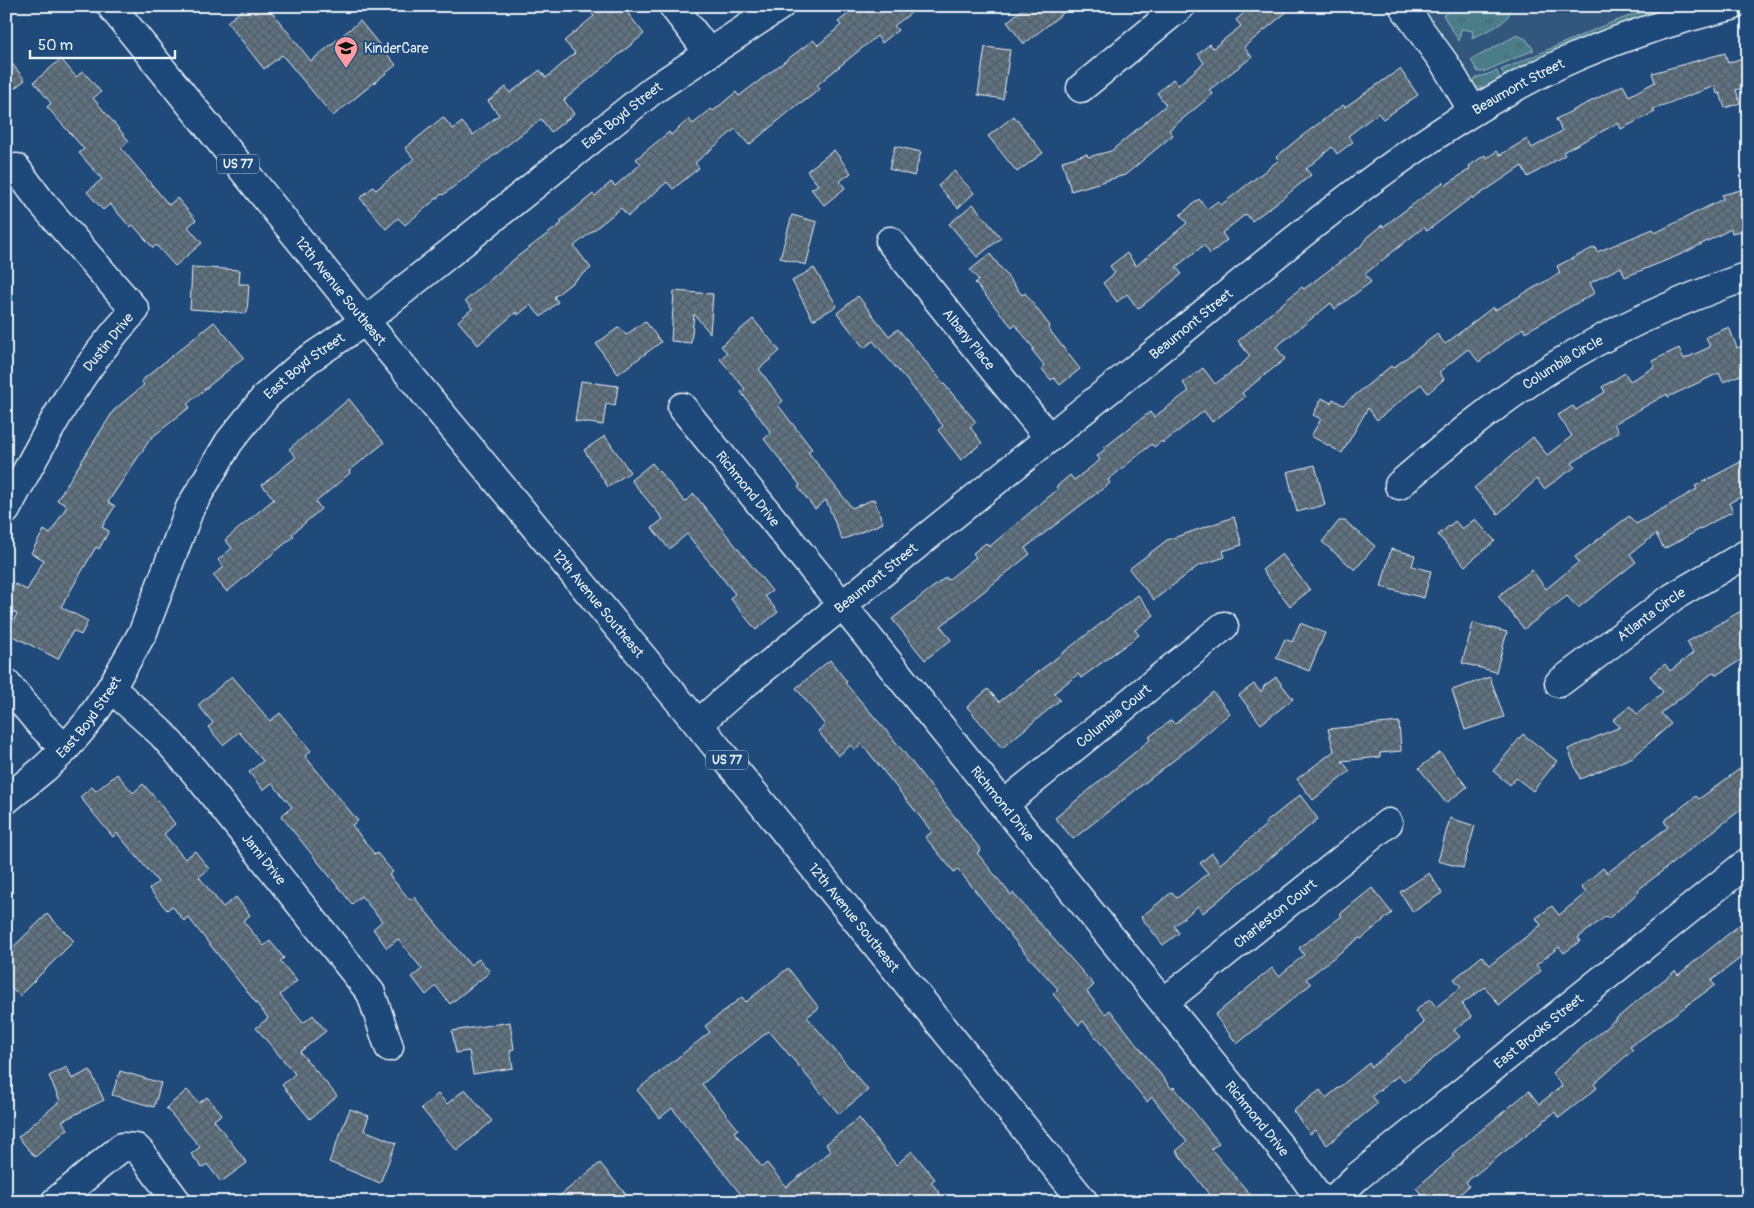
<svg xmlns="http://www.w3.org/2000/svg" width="1754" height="1208" font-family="Pangolin,sans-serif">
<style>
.built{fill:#32567c}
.grass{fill:url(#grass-tufts);stroke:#9ab7c0}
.building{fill:url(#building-cross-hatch);stroke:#e8f1f8}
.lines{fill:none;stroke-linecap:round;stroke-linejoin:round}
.minor-casing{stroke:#e8f1f8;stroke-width:31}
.major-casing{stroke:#e8f1f8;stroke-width:31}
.minor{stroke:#1f4a7a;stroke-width:28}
.major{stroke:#1f4a7a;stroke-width:28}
.labels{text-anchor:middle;stroke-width:4;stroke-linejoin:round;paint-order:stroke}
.shield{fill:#1f4a7a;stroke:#acbfd2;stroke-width:1}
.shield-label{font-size:12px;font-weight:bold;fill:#e8f1f8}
.poi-label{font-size:14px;fill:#e8f1f8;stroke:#1f4a7a;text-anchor:start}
.street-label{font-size:14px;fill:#e8f1f8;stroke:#1f4a7a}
</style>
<defs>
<pattern id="grass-tufts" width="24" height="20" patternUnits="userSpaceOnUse" patternTransform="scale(1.25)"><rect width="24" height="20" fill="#4b7d89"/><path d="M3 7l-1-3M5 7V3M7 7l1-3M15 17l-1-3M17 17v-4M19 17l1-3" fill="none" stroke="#49656d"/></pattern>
<pattern id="building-cross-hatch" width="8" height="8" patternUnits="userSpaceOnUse" patternTransform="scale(1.25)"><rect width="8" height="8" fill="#607280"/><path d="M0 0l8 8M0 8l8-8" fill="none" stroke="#535d65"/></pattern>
</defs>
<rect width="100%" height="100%" fill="#1f4a7a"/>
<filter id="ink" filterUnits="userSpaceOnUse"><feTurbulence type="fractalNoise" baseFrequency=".02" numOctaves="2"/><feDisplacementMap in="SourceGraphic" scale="10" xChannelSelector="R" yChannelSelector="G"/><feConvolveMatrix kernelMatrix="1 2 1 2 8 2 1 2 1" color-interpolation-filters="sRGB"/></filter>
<g filter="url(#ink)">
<polygon class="built" points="1417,6 1689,6 1482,89 1474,87"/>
<g class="grass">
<path d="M 1458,6 L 1511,6 C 1511,24 1486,31 1472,38 L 1473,31 L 1461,29 L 1459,41 L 1443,15 Z"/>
<polygon points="1657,6 1689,6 1507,79 1501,70 1605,25"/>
<polygon points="1517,35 1526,39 1534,50 1483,72 1478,72 1471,60"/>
<path d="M 1497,71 L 1501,82 C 1489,88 1480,91 1468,84 L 1476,78 Z"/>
</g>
<g class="building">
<polygon points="247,6 267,6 311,61 360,21 396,65 333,116 282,55 264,69 227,22"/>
<polygon points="586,6 622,6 644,34 564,100 574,114 551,132 541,119 443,195 442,194 405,225 398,218 386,229 360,198 373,187 376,190 414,159 405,148 443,117 453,129 462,122 473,135 499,115 488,101 506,87 510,93 540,70 546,78 575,53 564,41 594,16"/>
<polygon points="858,6 920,6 894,26 898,30 882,43 877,36 851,57 817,85 820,89 802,103 801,102 749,145 735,129 695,163 699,168 673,189 667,182 628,216 621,208 574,246 591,268 554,297 558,302 541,317 530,305 518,315 516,312 478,345 458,321 472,309 465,301 518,256 562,223 560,221 593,194 595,196 611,182 615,186 641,164 636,159 669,132 671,135 689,119 693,124 711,109 713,111 736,92 739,96 813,40 818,45 841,25 838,22"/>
<polygon points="1026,6 1072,6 1024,44 1007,22"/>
<polygon points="1252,6 1294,6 1244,47 1252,57 1209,90 1213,94 1169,130 1173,135 1125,175 1071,191 1062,161 1087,154 1088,157 1111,151 1166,105 1157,93 1173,79 1178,85 1204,63 1198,54 1210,44 1213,48 1241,26 1236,20"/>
<polygon points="985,47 1010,50 1003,99 978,95"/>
<polygon points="1725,53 1728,63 1745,57 1748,67 1748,86 1736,90 1740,103 1725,108 1720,93 1717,94 1715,86 1653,109 1655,112 1621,129 1618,123 1563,152 1565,155 1528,177 1522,166 1473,199 1472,197 1427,231 1424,227 1365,274 1371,282 1335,309 1331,303 1276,347 1285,359 1242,393 1245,397 1212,422 1204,411 1163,443 1162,441 1154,447 1152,444 1108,480 1110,483 1025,548 1030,554 941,626 951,640 925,660 892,619 946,577 948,580 976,557 973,553 986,543 989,547 1058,489 1056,487 1070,475 1074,480 1100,460 1097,456 1105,449 1104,448 1150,412 1154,417 1189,391 1183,383 1203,368 1215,384 1241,365 1250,356 1238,341 1302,287 1304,289 1361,246 1367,237 1382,225 1383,227 1443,182 1446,185 1470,169 1469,166 1485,155 1487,158 1497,151 1500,155 1527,139 1532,148 1562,131 1556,119 1623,85 1629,96 1655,82 1652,73"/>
<polygon points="6,56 25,80 6,95"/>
<polygon points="61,59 76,77 83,71 101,92 93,98 129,141 121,148 169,205 177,198 196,220 188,227 202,243 175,266 156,245 153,248 133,225 130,227 110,204 103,210 87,192 102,179 79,153 84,149 47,107 51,103 34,82"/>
<polygon points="1400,69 1418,95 1383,119 1378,113 1348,136 1353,142 1337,154 1332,147 1306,169 1311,175 1283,198 1252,221 1246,214 1222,233 1227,240 1210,254 1204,245 1176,267 1182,274 1138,309 1127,294 1117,302 1103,283 1115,273 1110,266 1127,253 1136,266 1187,223 1180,215 1199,199 1207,209 1218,201 1221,205 1279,160 1276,157 1298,139 1343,105 1345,107"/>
<polygon points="1014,116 1043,153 1017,172 988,136"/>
<polygon points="895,146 921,152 914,176 889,169"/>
<polygon points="834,150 851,173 840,181 845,188 824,205 811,189 818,185 807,171"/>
<polygon points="954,171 974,193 958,208 938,186"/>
<polygon points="1748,188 1748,229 1732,233 1731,229 1682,254 1625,277 1621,267 1590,283 1595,293 1525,332 1523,328 1479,362 1468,349 1439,372 1444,379 1428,393 1421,384 1377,420 1368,408 1342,453 1311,436 1321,419 1313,415 1322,398 1331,403 1333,399 1343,405 1391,366 1393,368 1437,334 1445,344 1493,307 1495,310 1560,273 1557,266 1595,247 1597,252 1653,229 1655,233 1723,199 1722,195"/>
<polygon points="973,204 1001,238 977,257 949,224"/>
<polygon points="792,215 817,222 806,265 780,258"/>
<polygon points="990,254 1022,295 1025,293 1050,326 1048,328 1080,369 1060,385 1054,378 1051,380 1041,368 1044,365 1032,350 1034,349 1015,324 1012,327 975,283 979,280 970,270"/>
<polygon points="192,267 240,270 239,284 249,284 247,313 190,309"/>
<polygon points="814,268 837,306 813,320 792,281"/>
<polygon points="674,291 713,294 710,333 694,314 691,343 671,341"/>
<polygon points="858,296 889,336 898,329 976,422 970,427 982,443 961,460 938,430 943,426 910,384 873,341 864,348 837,313"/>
<polygon points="753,319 780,351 759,369 783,401 778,405 812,449 808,452 852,508 874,499 883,523 842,540 826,500 815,509 798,487 800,485 764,439 771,433 741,392 745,389 720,359 727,353 721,346"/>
<polygon points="645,321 661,342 618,374 596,344 619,327 626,335"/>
<polygon points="214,322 244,357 187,404 190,407 151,438 108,502 115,506 102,527 109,531 99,549 96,547 61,607 88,621 81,635 73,631 58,659 7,633 17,614 6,608 6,600 15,584 27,590 44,560 31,553 44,530 50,534 67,506 57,500 114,410 144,385 141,381"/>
<polygon points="1729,327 1737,348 1748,343 1748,372 1723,382 1719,373 1668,397 1667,394 1614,424 1619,432 1572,463 1575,467 1544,489 1537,479 1498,514 1474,488 1533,437 1547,455 1572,436 1558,415 1573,406 1576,410 1605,392 1602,387 1625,373 1630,381 1655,367 1652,361 1679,348 1684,359 1710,347 1706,337"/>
<polygon points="581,381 618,386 615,406 606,404 603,425 575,421"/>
<polygon points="349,399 384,443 349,471 350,473 316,502 321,509 292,534 294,536 227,592 213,575 224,567 218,560 232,548 225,540 274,499 262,485 296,457 289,449"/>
<polygon points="605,436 630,472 608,487 584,450"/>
<polygon points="1748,458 1748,493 1729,503 1733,511 1664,549 1656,534 1630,554 1636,562 1578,608 1567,596 1524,629 1498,596 1532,570 1546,589 1579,562 1575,557 1629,516 1636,524 1697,489 1695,486"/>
<polygon points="652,463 685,502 694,494 772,591 765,596 778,612 756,630 730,598 735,594 687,534 669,549 652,528 663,519 631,480"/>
<polygon points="1315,465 1325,505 1297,512 1287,472"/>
<polygon points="1234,517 1242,545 1223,551 1225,557 1198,566 1154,600 1129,569 1167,540"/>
<polygon points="1475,519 1495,541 1465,566 1438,535 1455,521 1462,529"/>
<polygon points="1339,521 1345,521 1375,546 1355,570 1322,542"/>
<polygon points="1391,549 1415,555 1412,566 1431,571 1424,598 1381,587"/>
<polygon points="1282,554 1310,590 1290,606 1262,570"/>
<polygon points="1138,595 1154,615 1135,630 1139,635 1081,678 1078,674 1054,693 1060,700 1002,748 967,707 988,689 999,702"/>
<polygon points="1748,607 1748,656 1716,675 1714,672 1661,713 1671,724 1633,757 1580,779 1568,749 1620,727 1613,720 1630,706 1637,714 1663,692 1650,676 1665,664 1670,671 1693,653 1687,642"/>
<polygon points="1300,623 1325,633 1309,671 1276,658 1285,639 1292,642"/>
<polygon points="1473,623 1507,632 1496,672 1462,663"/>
<polygon points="830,660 847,682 845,683 891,736 981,850 977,853 1011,895 1013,893 1094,985 1087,992 1105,1014 1110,1010 1172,1089 1174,1087 1206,1127 1219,1143 1211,1149 1257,1202 1215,1202 1176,1151 1187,1142 1152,1097 1147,1102 1083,1021 1079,1025 1053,994 1058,989 1019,946 958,869 954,872 925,837 932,832 862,744 855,750 851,745 838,756 818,731 825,725 796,688"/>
<polygon points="232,676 270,721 280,713 311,751 305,756 358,821 352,825 375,855 377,853 393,872 389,875 410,900 414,897 470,965 479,959 490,972 450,1004 436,986 426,995 412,977 422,969 398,939 387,948 373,929 382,921 361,896 352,904 281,816 292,807 272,783 263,790 249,772 263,761 239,732 223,745 208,727 213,723 198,705"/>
<polygon points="1276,677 1293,699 1261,724 1239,695 1254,684 1261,692 1264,686"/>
<polygon points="1490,677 1504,717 1465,730 1452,690"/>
<polygon points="1213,692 1230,713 1192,746 1073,839 1055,818 1151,739 1149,737 1171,720 1175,724"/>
<polygon points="1399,722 1401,751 1380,753 1380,757 1342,761 1350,771 1313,800 1297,779 1334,751 1328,729"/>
<polygon points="1523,734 1557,761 1533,791 1516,778 1510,785 1493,771"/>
<polygon points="1440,752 1467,787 1446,803 1419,768"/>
<polygon points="1741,768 1748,777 1748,804 1638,890 1639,892 1608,919 1606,916 1578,938 1580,941 1564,953 1559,947 1536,965 1541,971 1499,1005 1485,987 1462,1004 1472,1017 1454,1030 1460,1037 1404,1082 1398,1076 1372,1096 1378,1103 1327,1145 1315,1130 1310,1134 1293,1111 1320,1090 1326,1098 1369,1063 1372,1067 1424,1023 1415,1011 1430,999 1436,1007 1461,987 1454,979 1482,956 1490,965 1541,925 1536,918 1552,906 1559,915 1586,893 1581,887 1603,868 1607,873 1668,827 1664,821 1696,796 1699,799"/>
<polygon points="117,774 133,793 143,784 157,800 175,824 164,834 185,859 195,851 209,869 199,877 223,907 236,897 250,915 243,921 264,946 270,941 284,958 280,961 297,981 280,995 303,1023 313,1015 326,1031 300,1052 337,1096 310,1119 282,1085 295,1074 256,1028 268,1018 188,917 184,921 172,906 167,910 149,889 158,882 117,833 113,837 80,797 92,787 96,791"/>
<polygon points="1300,795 1318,819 1203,913 1198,906 1174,926 1179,933 1163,945 1141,917 1172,892 1177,898 1208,873 1200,863 1212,853 1220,864 1266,825 1265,823"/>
<polygon points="1450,818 1475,826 1463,868 1438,861"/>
<polygon points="1429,873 1442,893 1413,912 1400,892"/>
<polygon points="1372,888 1392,913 1361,939 1359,938 1306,979 1311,984 1237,1044 1215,1015 1272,968 1279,976 1304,955 1299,948 1342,916 1340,914"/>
<polygon points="47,914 74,941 19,996 6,983 6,954"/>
<polygon points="1748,918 1748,952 1711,981 1715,985 1630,1047 1633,1050 1594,1084 1597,1088 1559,1118 1555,1112 1466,1182 1469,1186 1451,1202 1428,1202 1416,1188 1454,1156 1452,1154 1529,1091 1539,1104 1562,1086 1552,1073 1636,1002 1675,971 1678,975"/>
<polygon points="788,968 819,1008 807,1017 868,1090 839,1114 769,1031 702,1084 738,1129 734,1132 762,1167 767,1163 786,1187 831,1151 826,1144 859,1118 896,1165 912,1151 935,1179 931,1182 946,1202 747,1202 672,1108 660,1118 637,1090 710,1032 705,1026 742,997 746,1002"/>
<polygon points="510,1022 514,1049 510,1050 513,1068 473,1074 469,1051 456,1053 452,1031"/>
<polygon points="67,1067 72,1079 90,1070 104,1100 62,1121 68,1129 35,1157 18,1137 60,1101 49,1076"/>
<polygon points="120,1071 161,1083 154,1107 112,1095"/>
<polygon points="465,1089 492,1121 457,1151 421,1108 438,1094 447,1104"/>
<polygon points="187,1090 199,1103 207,1097 222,1114 214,1120 247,1163 221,1182 207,1164 202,1168 191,1154 200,1147 166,1108"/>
<polygon points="350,1109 369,1116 364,1130 396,1143 380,1183 329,1162"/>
<polygon points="600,1163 632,1202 552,1202"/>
</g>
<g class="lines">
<g class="minor-casing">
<g id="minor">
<polyline points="673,6 709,53"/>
<polyline points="1403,6 1445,64 1473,111"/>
<polyline points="1081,88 1181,6"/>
<path d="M 6,176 L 16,168 L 42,203 L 135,310 C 76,373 46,435 6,510"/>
<path id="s1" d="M 890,241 L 1049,438"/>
<path id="s2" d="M 682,407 L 1303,1175 L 1322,1202"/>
<path id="s3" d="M 1399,485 C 1448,443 1498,401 1553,367 C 1613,329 1680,300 1748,276"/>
<polyline points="6,683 41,725 65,749"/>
<path id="s4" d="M 1559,683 L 1673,597 L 1748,553"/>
<path id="s5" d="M 111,688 L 162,734 L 195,772 L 371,993 L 389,1047"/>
<path id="s6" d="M 698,724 L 726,699 C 866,586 1005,473 1145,361 C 1275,257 1411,134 1562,63 C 1617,38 1674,20 1732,6"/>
<path id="s7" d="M 6,800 L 45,768 L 65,749 L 88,722 L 111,688 L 143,632 L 190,508 L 229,442 L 266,396 L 306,361 L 365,321 L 653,90 L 780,6"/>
<path id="s8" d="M 1003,805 L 1224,626"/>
<path id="s9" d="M 1164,1002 L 1388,823"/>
<polyline points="55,1202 122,1147 136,1148 141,1153 177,1202"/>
<path id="s10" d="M 1331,1202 L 1357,1177 L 1748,862"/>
</g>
</g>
<g class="major-casing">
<g id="major">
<path id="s11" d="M 111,6 L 365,321 L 698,724 L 1084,1202"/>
</g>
</g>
<use href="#minor" class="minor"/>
<use href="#major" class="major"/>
</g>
</g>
<defs>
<g id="school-pin" transform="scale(1.25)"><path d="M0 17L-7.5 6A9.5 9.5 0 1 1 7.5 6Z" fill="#ff9aa2" stroke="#1f4a7a"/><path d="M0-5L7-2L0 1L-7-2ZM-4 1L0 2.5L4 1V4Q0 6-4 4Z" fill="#111"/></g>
</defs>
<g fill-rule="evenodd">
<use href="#school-pin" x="346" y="48"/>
</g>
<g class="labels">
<g class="shield">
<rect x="217" y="154.5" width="42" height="19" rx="4"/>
<rect x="706" y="750.5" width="42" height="19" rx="4"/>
</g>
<g class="shield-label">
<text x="238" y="168">US 77</text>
<text x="727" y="764">US 77</text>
</g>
<g class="poi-label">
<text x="364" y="53">KinderCare</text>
</g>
<g class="street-label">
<text dy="5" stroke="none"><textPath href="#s6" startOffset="1040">Beaumont Street</textPath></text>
<text dy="5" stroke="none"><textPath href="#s7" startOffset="941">East Boyd Street</textPath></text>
<text dy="5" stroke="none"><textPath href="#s11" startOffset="366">12th Avenue Southeast</textPath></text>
<text dy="5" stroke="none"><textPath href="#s6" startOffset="635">Beaumont Street</textPath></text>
<text dy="5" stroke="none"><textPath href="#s1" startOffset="126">Albany Place</textPath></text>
<text transform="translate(108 342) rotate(-51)" y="5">Dustin Drive</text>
<text dy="5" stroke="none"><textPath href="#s3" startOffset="205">Columbia Circle</textPath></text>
<text dy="5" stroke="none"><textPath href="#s7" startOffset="536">East Boyd Street</textPath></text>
<text dy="5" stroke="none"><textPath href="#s2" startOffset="105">Richmond Drive</textPath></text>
<text dy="5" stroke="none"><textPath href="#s6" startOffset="230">Beaumont Street</textPath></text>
<text dy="5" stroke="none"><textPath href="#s11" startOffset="771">12th Avenue Southeast</textPath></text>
<text dy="5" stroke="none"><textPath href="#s4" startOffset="115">Atlanta Circle</textPath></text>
<text dy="5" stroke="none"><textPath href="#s8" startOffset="142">Columbia Court</textPath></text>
<text dy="5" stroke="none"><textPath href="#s7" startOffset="118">East Boyd Street</textPath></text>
<text dy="5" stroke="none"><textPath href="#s2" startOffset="510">Richmond Drive</textPath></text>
<text dy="5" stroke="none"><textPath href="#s5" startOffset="230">Jami Drive</textPath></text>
<text dy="5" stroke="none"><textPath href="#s9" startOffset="142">Charleston Court</textPath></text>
<text dy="5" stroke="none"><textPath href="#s11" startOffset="1176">12th Avenue Southeast</textPath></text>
<text dy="5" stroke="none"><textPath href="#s10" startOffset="269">East Brooks Street</textPath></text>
<text dy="5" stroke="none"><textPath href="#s2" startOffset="915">Richmond Drive</textPath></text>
</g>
</g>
<rect width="1754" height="1208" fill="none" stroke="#1f4a7a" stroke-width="25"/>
<rect x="12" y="12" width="1729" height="1183" fill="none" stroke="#e8f1f8" stroke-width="2" filter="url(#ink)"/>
<path d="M30 50v8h145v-8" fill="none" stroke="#e8f1f8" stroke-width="2.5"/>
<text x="38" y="50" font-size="15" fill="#e8f1f8" stroke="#1f4a7a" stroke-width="4" paint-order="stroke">50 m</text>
</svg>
